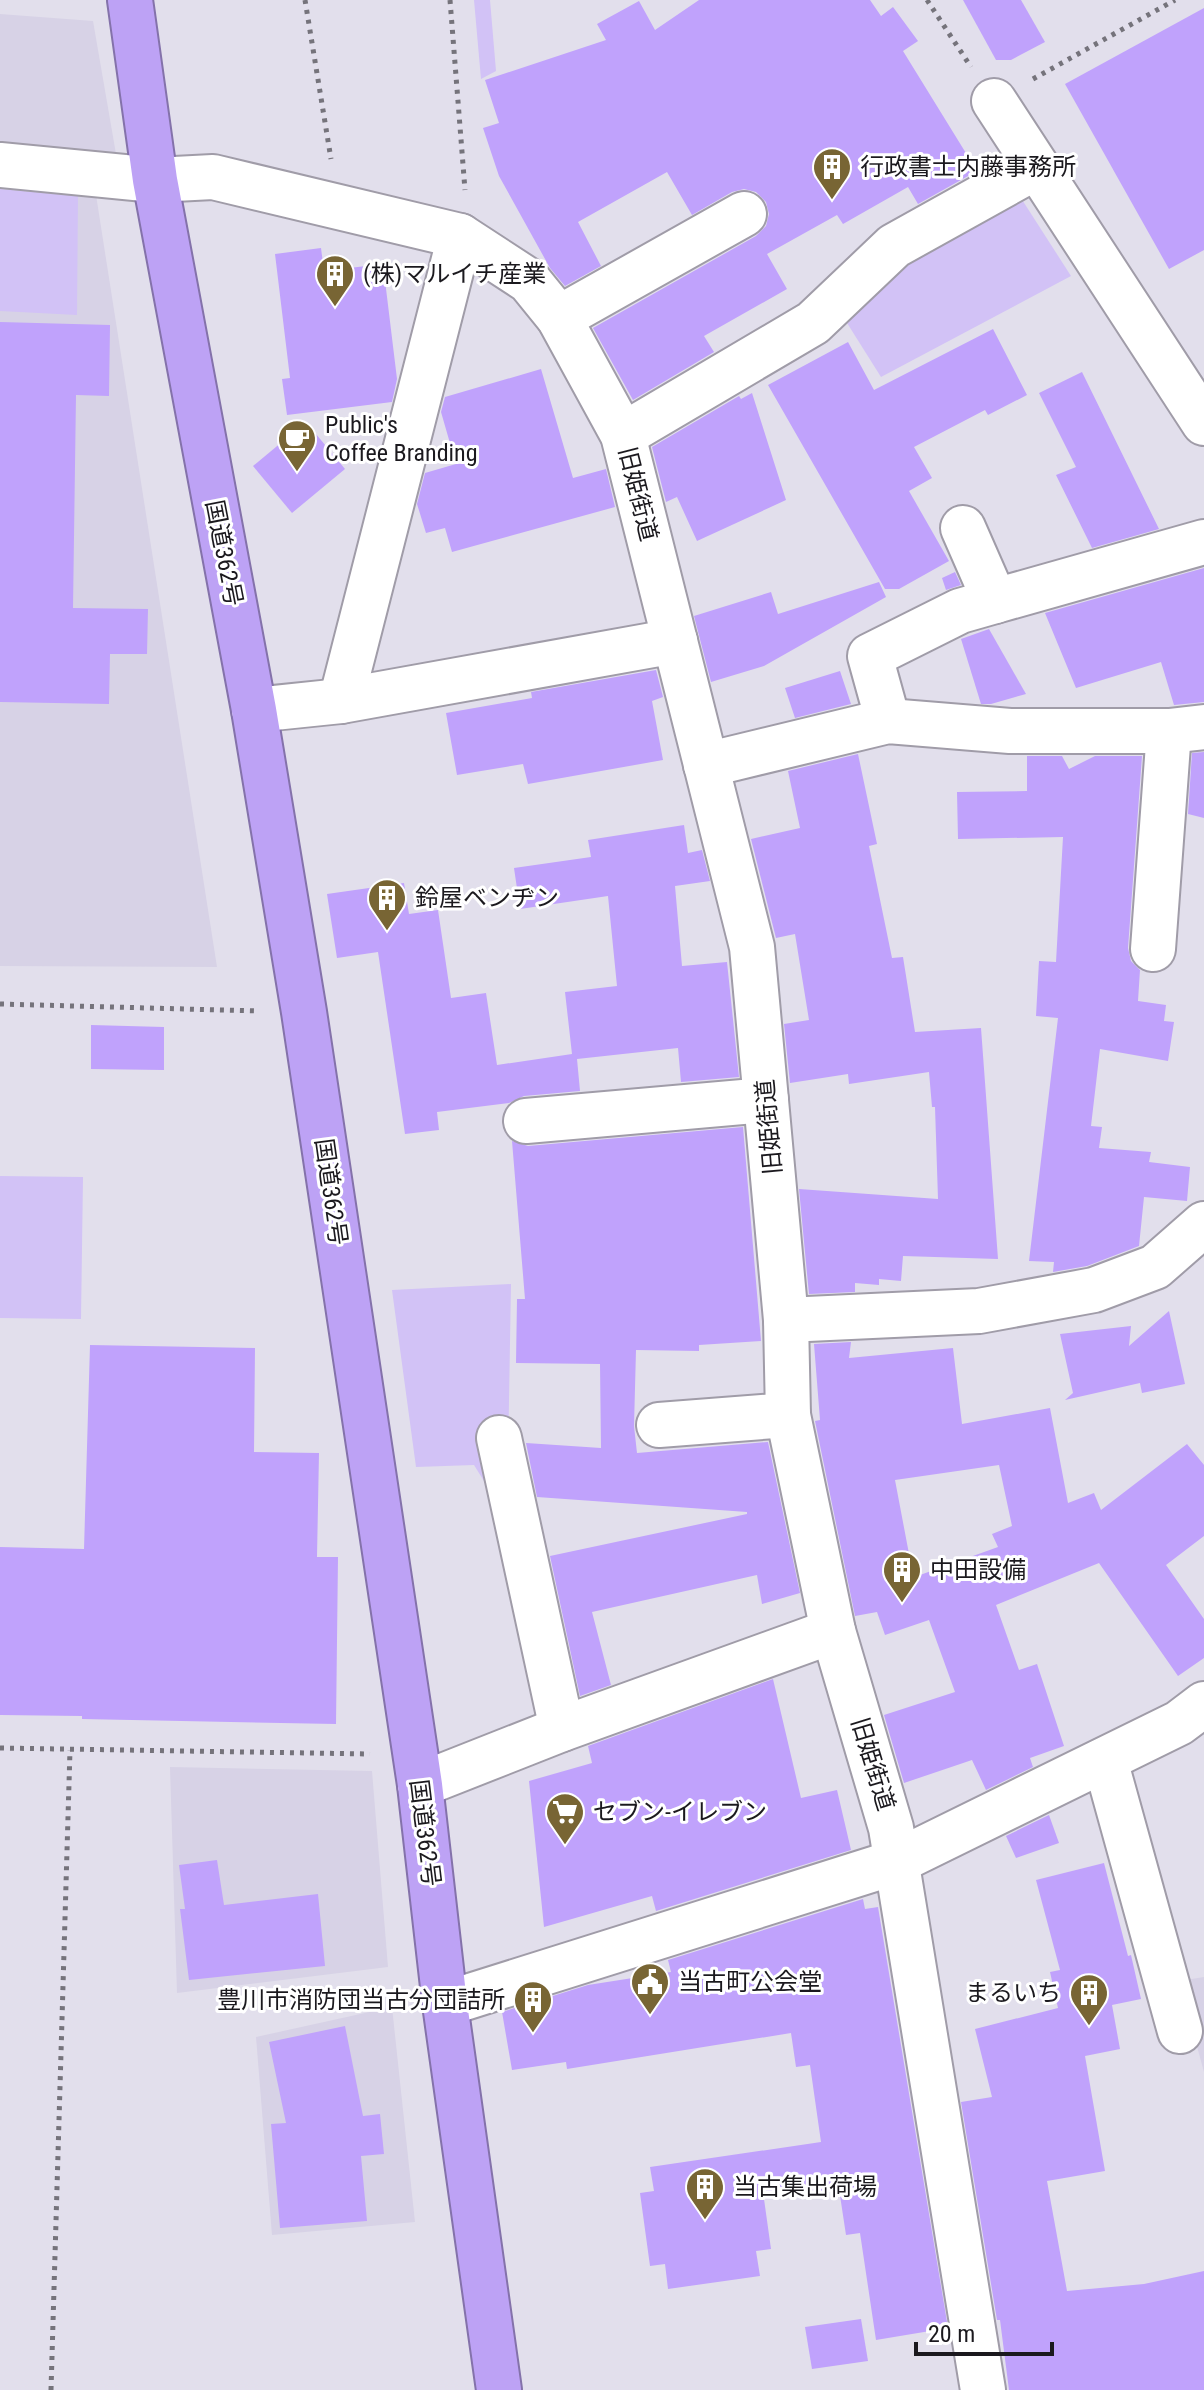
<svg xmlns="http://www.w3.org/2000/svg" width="1204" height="2390" font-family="'Roboto Condensed','Noto Sans JP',sans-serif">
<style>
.built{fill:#d7d2e6}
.green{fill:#d2c2f6}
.building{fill:#c0a2fc;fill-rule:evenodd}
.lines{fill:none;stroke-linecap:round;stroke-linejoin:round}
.minor-casing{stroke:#a09ca8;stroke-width:48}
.highway-casing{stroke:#8472aa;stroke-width:48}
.path{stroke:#75737b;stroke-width:5;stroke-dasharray:4 6;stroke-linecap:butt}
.minor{stroke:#fff;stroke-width:44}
.highway{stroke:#bda2f5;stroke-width:44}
.labels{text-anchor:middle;stroke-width:6;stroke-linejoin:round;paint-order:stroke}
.poi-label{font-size:24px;fill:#1b191e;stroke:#fff;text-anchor:start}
.street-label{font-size:24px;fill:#1b191e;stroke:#fff}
</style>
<rect width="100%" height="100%" fill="#e2dfec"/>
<g class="built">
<polygon points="0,14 93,21 116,154 0,146"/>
<polygon points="0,187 96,195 217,967 0,966"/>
<polygon points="170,1767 372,1771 388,1967 177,1993"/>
<polygon points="1204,1977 1204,2072 1179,1981"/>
<polygon points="392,2007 415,2222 272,2235 256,2037"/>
</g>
<g class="green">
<polygon points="474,0 490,0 496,71 481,79"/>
<polygon points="0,189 78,196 77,315 0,311"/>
<polygon points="1019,195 1071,276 881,377 842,315 904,256"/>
<polygon points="0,1176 83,1177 81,1319 0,1318"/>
<polygon points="511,1284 507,1518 474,1465 416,1467 392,1290"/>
</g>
<g class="building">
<polygon points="699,0 870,0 881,16 893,7 918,41 903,51 977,171 918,204 908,187 843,224 837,215 767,254 787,289 704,336 714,352 633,400 593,328 756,236 766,226 769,214 766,202 756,192 744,189 732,192 692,215 667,172 578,222 601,266 565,286 550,268 499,176 483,128 499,123 485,80 606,40 597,24 639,1 655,30"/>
<polygon points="963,0 1021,0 1045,42 1011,60 996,60"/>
<polygon points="1204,8 1204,250 1169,269 1065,84"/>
<polygon points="321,248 324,271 383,264 397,379 392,402 287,415 282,379 290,378 275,254"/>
<polygon points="0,322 110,325 109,396 76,395 73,608 148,609 147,654 110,654 109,704 0,702"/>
<polygon points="993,329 1027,395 988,415 985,410 914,447 932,478 909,491 949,561 899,589 885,589 768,385 848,342 874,390"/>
<polygon points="541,369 573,478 606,469 615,507 452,552 445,528 426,533 417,504 425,473 456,464 441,412 445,397"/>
<polygon points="1082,372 1159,529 1092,548 1056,475 1076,467 1039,393"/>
<polygon points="752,393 786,500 697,541 677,497 666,502 652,447 739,396 741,399"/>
<polygon points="306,422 345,469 292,513 253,466"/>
<polygon points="1204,568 1204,702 1174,705 1161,662 1076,688 1045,613"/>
<polygon points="955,572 961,585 946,590 942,578"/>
<polygon points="879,582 886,597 764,666 711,682 694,616 771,592 778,614"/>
<polygon points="989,629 1026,694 991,704 981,704 961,639"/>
<polygon points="656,670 663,697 652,701 663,760 528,784 523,764 457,775 446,713 532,698 531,692"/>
<polygon points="840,671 851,704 795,718 785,688"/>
<polygon points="1204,752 1204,818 1188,814 1192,753"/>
<polygon points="858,754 877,844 869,846 892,958 903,957 915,1032 981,1028 998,1259 903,1256 901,1281 879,1279 879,1285 855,1283 855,1292 809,1294 799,1189 938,1199 935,1107 932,1107 929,1072 849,1084 848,1074 790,1083 784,1024 809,1020 795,934 776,938 751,839 800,828 788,771"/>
<polygon points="1027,756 1062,756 1069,769 1095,756 1142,756 1128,948 1131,961 1140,970 1138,1001 1166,1005 1164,1021 1174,1022 1168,1061 1100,1049 1091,1126 1102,1127 1099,1148 1151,1152 1149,1162 1190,1167 1187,1201 1144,1197 1139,1246 1087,1266 1053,1272 1054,1262 1029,1261 1058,1018 1036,1016 1039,961 1056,962 1063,837 958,839 957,792 1027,791"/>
<polygon points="684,825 688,853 702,850 710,881 675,886 682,966 727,962 739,1077 681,1082 678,1048 577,1059 580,1091 524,1096 509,1103 437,1112 439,1130 405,1134 378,952 337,958 327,894 404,883 409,914 438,910 451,998 486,993 497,1065 572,1054 565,992 617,986 608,896 520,909 514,868 591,857 588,840"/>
<polygon points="91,1025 164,1027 164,1070 91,1069"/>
<polygon points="743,1127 761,1341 699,1345 699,1351 636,1350 634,1426 637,1453 768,1442 800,1593 762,1604 757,1575 592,1612 611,1685 580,1696 550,1556 747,1514 747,1512 537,1497 526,1443 601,1448 600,1364 516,1363 517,1299 525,1299 512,1141 528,1146"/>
<polygon points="1169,1311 1185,1384 1142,1393 1140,1383 1065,1400 1073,1393 1060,1334 1131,1326 1129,1346"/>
<path d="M 851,1342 L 849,1358 L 953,1348 L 962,1424 L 1050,1408 L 1068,1503 L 1094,1493 L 1101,1510 L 1187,1444 L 1204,1465 L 1204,1536 L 1166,1565 L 1204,1619 L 1204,1658 L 1178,1676 L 1099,1563 L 996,1605 L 1019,1670 L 1037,1664 L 1064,1746 L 1030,1758 L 1033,1767 L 986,1790 L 972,1760 L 904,1783 L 884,1715 L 955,1692 L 929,1620 L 885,1635 L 877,1612 L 855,1616 L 815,1421 L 820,1420 L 814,1344 ZM 999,1465 L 1012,1526 L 992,1534 L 998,1547 L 920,1575 L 919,1573 L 913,1575 L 895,1480 Z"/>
<polygon points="90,1345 255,1348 254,1452 319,1453 317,1557 338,1557 336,1724 82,1719 82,1716 0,1715 0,1547 84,1549"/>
<polygon points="773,1679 801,1798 837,1790 851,1850 656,1911 652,1896 544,1927 529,1781 592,1763 588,1746"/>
<polygon points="1049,1815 1059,1843 1016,1858 1006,1836"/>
<polygon points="217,1860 224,1905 318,1894 325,1966 189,1980 180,1909 185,1909 179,1865"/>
<polygon points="1104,1863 1128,1956 1131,1955 1141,1999 1112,2005 1120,2049 1085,2056 1105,2171 1047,2181 1067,2291 1144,2284 1204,2271 1204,2390 1009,2390 1000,2320 997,2320 961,2102 992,2097 975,2029 1058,2008 1050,1972 1060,1970 1036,1880"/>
<polygon points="863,1899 865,1909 878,1907 948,2328 876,2340 860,2233 846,2235 839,2189 764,2199 771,2249 756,2251 760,2276 668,2289 665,2264 650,2266 640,2193 654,2191 650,2167 821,2142 810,2065 796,2067 791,2033 567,2069 566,2062 512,2070 502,2012 588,1985 671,1972 668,1960"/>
<polygon points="345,2026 363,2116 380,2114 384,2154 361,2156 367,2221 280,2228 271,2124 286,2123 269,2042"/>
<polygon points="861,2319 868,2361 812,2369 805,2327"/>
</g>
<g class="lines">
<g class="minor-casing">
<g id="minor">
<polyline points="994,101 1204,423"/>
<polyline points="0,165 155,180 213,177 460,236 529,281 559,318 623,435 752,947 786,1320 788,1415 833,1631 891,1828 983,2390"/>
<polyline points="559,318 744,214"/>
<polyline points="623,435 813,323 894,246 1036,167"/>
<polyline points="995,601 1204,542"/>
<polyline points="341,701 460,236"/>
<polyline points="254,710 341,701 675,641"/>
<polyline points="888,721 870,656 960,611 995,601 963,528"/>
<polyline points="706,765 888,721 1010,731 1169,731 1204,727"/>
<polyline points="1153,949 1169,731"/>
<polyline points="526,1121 766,1100"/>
<polyline points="786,1320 979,1311 1094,1290 1155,1267 1204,1224"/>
<polyline points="659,1425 788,1415"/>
<polyline points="499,1438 562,1729"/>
<polyline points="1105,1760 1180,2031"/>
<polyline points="420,1785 562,1729 833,1631"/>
<polyline points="445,2004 896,1862 1179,1723 1204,1704"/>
</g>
</g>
<g class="highway-casing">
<polyline id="highway" points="130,0 155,180 254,710 304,1012 420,1785 445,2004 499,2390"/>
</g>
<g class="path">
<polyline points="305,0 331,159"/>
<polyline points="450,0 465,190"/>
<polyline points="927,0 971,67"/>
<polyline points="1033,79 1175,0"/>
<polyline points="0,1004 259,1011"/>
<polyline points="0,1748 370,1754"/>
<polyline points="51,2390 70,1750"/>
</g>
<use href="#minor" class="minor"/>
<use href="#highway" class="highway"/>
</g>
<defs>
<g id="building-pin" transform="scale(2)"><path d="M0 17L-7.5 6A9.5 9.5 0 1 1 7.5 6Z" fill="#786534" stroke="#fff"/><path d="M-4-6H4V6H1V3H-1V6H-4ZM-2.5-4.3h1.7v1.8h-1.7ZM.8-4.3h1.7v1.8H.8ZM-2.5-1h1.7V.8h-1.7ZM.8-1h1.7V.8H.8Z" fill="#fff"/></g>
<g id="cafe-pin" transform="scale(2)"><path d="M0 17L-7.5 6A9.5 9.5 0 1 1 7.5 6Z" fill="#786534" stroke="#fff"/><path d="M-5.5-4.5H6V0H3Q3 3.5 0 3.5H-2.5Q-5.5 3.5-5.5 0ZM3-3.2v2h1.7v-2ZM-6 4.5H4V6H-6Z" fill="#fff"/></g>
<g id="supermarket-pin" transform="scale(2)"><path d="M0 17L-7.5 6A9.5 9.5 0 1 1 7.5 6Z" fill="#786534" stroke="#fff"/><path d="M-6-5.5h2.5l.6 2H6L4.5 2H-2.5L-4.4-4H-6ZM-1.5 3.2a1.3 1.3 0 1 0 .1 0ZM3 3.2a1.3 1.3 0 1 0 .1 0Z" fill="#fff"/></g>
<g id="civic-pin" transform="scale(2)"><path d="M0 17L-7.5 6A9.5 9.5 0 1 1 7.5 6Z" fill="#786534" stroke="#fff"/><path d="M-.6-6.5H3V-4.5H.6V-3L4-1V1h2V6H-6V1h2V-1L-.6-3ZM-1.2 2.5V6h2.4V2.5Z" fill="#fff"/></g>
</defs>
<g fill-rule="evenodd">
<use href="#building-pin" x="832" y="167"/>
<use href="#building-pin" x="335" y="274"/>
<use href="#cafe-pin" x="297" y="439"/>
<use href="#building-pin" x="387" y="898"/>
<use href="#building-pin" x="902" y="1570"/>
<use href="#supermarket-pin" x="565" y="1812"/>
<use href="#civic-pin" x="650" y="1982"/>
<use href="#building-pin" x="1089" y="1993"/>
<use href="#building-pin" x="533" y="2000"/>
<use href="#building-pin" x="705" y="2187"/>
</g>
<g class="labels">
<g class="poi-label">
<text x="860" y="175">行政書士内藤事務所</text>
<text x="363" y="282">(株)マルイチ産業</text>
<text x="325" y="433">Public's<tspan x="325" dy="28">Coffee Branding</tspan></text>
<text x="415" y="906">鈴屋ベンヂン</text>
<text x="930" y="1578">中田設備</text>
<text x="593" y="1820">セブン-イレブン</text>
<text x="678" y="1990">当古町公会堂</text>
<text x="1061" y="2001" text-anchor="end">まるいち</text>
<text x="505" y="2008" text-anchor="end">豊川市消防団当古分団詰所</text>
<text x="733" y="2195">当古集出荷場</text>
</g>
<g class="street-label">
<text transform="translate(638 494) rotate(76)" y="8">旧姫街道</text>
<text transform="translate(224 553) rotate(79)" y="8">国道362号</text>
<text transform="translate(769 1127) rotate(-95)" y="8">旧姫街道</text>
<text transform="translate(331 1192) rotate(82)" y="8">国道362号</text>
<text transform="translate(873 1764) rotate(73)" y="8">旧姫街道</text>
<text transform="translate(425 1833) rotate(83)" y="8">国道362号</text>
</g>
</g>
<path d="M916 2342v12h136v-12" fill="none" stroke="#1b191e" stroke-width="4"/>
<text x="928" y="2342" font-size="24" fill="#1b191e" stroke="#ffffff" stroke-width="6" paint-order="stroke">20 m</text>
</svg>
